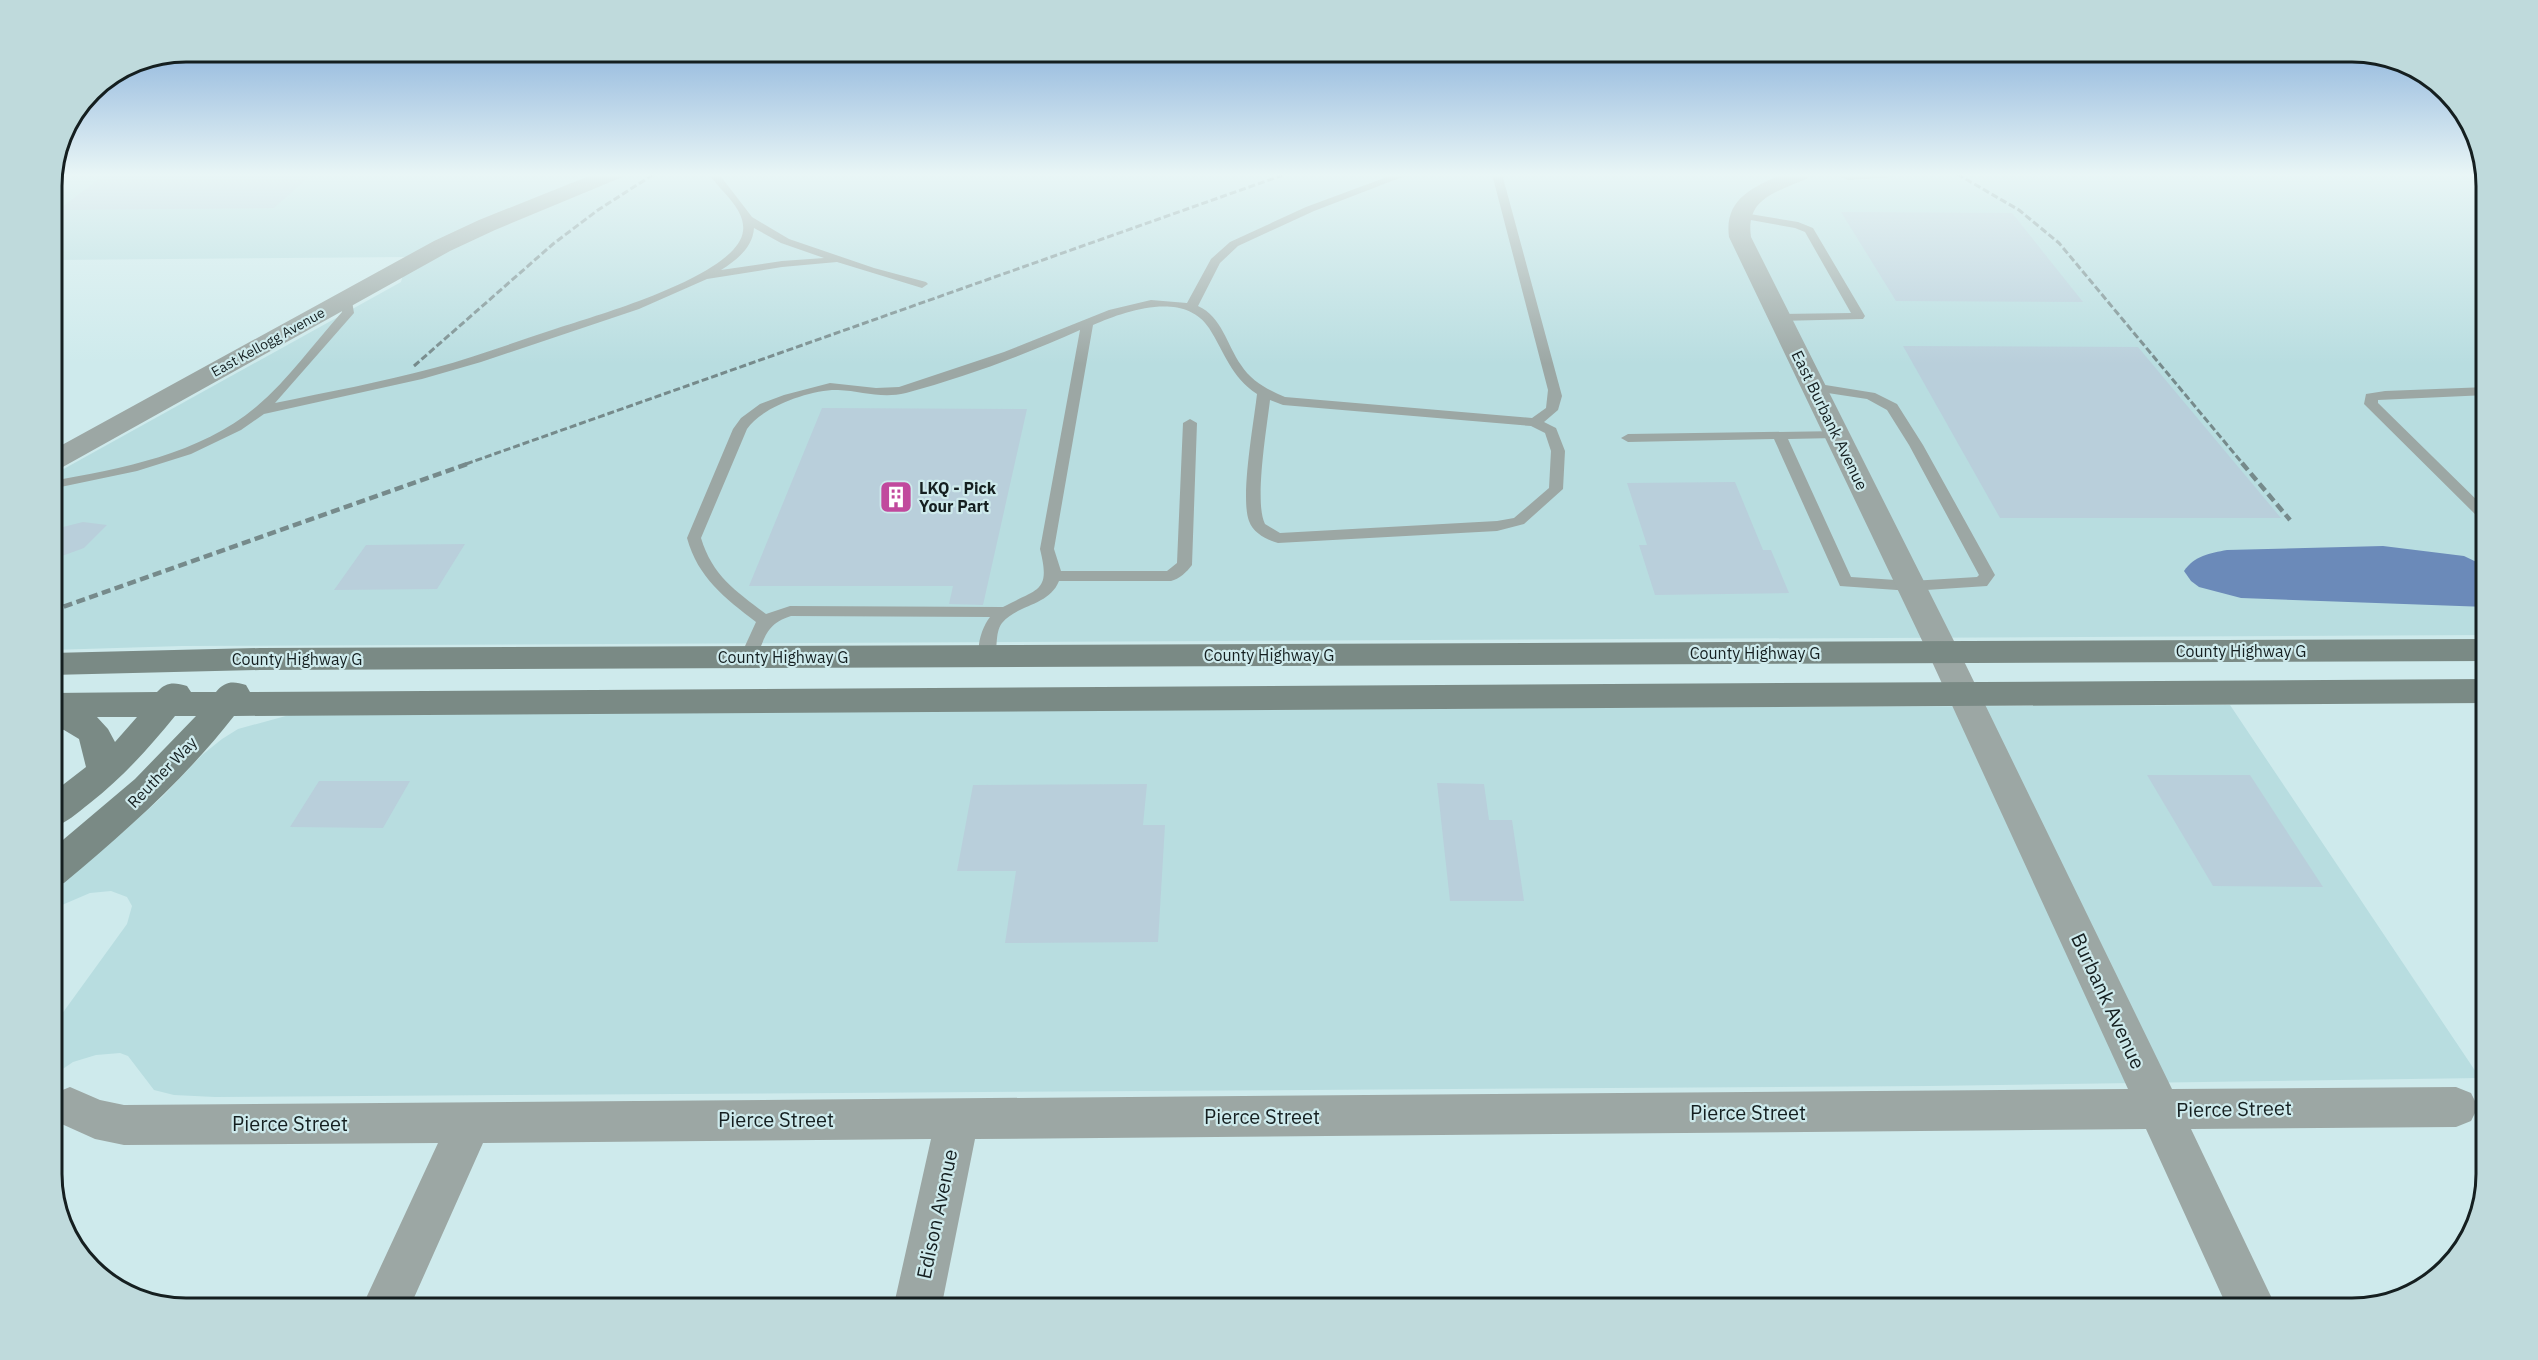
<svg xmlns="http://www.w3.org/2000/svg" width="2538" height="1360" font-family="'IBM Plex Sans',sans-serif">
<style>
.built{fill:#b8dde0}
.water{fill:#6b8ab9}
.building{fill:#b9cfdb}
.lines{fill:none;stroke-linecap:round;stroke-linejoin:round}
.lane{fill:#9ca7a4;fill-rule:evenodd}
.street{fill:#9ca7a4;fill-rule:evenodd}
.secondary{fill:#7a8a85;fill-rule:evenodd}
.rail-far1{stroke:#768a8b;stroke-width:3;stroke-dasharray:7 3;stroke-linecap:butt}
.rail{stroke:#768a8b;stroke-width:4.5;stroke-dasharray:9 4.5;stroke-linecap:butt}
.labels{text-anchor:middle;stroke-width:4.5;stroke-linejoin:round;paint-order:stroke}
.far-street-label{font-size:14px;fill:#151f20;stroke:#ceeaec}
.street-label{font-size:16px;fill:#151f20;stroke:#ceeaec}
.poi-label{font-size:16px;font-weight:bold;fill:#151f20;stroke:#ceeaec;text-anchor:start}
.near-street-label{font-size:20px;fill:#151f20;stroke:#ceeaec}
.rim{fill:none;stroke:#151f20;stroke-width:3}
</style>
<rect width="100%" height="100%" fill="#ceeaec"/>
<g class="built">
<polygon points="52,174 2486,174 2487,635 182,646 51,650 51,476 401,282 408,257 51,260"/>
<polygon points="2230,705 2480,1078 1929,1086 215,1097 174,1095 154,1090 128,1056 120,1053 96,1055 73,1062 51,1077 51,1029 127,924 132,906 127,897 111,891 90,893 55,908 51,906 51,888 123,832 162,797 202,755 222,739 238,729 293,714"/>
</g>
<path class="water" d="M 2383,546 L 2464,556 L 2487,567 L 2487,607 L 2241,598 L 2199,587 L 2191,581 L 2184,571 C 2194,556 2210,553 2227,550 Z"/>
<g class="building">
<polygon points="106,174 312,174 274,208 58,210"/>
<polygon points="1841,212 2012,213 2083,302 1896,301"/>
<polygon points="1903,346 2138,347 2281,518 2000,518"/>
<polygon points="822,408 1027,409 983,605 949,604 953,586 749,586"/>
<polygon points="1735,482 1763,550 1771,550 1789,593 1655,595 1639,545 1647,545 1627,483"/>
<polygon points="83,522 107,525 84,548 51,560 51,530"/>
<polygon points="465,544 437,589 334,590 366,545"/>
<polygon points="2147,775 2250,775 2323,887 2213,886"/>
<polygon points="319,781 410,781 383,828 290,827"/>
<polygon points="1437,783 1484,784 1489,820 1512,820 1524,901 1450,901"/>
<polygon points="1147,784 1143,825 1165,825 1158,942 1005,943 1016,871 957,871 973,785"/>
</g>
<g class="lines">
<g class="lane">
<path d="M 709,174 L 719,174 L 752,217 L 789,239 L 874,268 L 926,282 L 928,284 L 922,288 L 837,262 L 782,267 L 707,279 L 639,309 L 481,362 L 422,379 L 264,414 L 241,430 L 191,454 L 137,471 L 51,489 L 51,481 C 121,469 200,454 256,407 C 288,380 314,343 342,312 L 343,295 L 351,295 L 354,313 L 275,403 C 328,392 382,382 434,368 C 475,357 515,342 555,329 C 594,316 738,276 743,231 C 746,209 720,191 709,174 ZM 754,228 L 781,243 L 824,258 L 782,261 L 721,270 C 737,260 753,247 754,228 Z"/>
<path d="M 1395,174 L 1410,174 L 1314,211 L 1238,246 L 1220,263 L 1198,306 C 1222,317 1227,345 1241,365 C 1251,381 1268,390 1285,397 L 1532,418 L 1546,408 L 1548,390 L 1492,174 L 1502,174 L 1562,396 L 1558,410 L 1544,422 L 1556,428 L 1565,451 L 1563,489 L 1524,524 L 1497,531 L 1278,543 C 1267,540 1253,533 1249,521 C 1240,497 1254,422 1257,394 C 1231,377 1225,353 1209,328 C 1184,290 1125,311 1093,325 L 1054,549 L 1061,571 L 1167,571 L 1177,563 L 1183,423 L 1190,419 L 1197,423 L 1192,565 C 1187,572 1179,579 1171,581 L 1059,581 C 1049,606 1018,604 1002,623 C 994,634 999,649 993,660 L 981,660 C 975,648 982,627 990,617 L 791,616 C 763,625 766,640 754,661 L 742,661 L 740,657 L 756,622 C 725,598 698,578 687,538 L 733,429 L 741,418 L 760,404 L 784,395 L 830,383 L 876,388 L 899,387 L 1004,352 L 1109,310 L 1151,300 L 1187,303 L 1211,259 L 1230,242 L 1306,207 ZM 1080,330 L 1040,549 C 1051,593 1038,588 1003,607 L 790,606 L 766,614 C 736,591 713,577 701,538 L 747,429 C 761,407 812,389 838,390 C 862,391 881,399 906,393 C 965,377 1024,355 1080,330 ZM 1270,400 L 1283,405 L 1531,426 L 1545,433 L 1551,451 L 1549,488 L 1514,518 L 1497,521 L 1280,533 L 1265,524 C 1254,503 1267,427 1270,400 Z"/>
<polygon points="1834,174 1896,174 1891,177 1848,180"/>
<polygon points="1738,212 1798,222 1813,228 1865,316 1863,319 1776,321 1774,318 1780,314 1851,313 1805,232 1795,228 1734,217 1733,215"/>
<polygon points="1813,383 1875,393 1897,404 1923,445 1995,575 1987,586 1911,591 1840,586 1774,439 1628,442 1621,438 1628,434 1841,431 1843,434 1841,437 1836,438 1788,439 1851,577 1911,581 1977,577 1979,575 1909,445 1887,410 1867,399 1808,390 1806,387 1808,384"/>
<polygon points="2487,387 2487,395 2378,400 2378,403 2487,510 2487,523 2482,521 2364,404 2366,394 2385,391"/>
</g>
<g class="street">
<polygon points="594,174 623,174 620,178 495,230 450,251 61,468 51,470 51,451 434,241 479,220"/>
<path d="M 1783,174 L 1811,174 L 1808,178 C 1778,192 1745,197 1751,237 L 1960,653 L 2172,1089 L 2456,1087 L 2471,1093 L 2478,1107 L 2471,1121 L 2456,1127 L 2191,1129 L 2277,1309 L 2228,1309 L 2146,1129 L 975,1139 L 941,1309 L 893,1309 L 931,1139 L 483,1143 L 409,1309 L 361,1309 L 438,1143 L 124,1145 L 95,1139 L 55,1121 C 50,1111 50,1103 55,1093 L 70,1087 L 100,1100 L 124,1105 L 2128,1089 L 1928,653 L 1729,237 C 1724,199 1753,187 1783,174 Z"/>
</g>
<g class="secondary">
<polygon points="2487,639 2487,661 260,670 51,675 51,653 260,648"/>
<path d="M 2487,679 L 2487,703 L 234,716 C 185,779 125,832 64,883 L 51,887 L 51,850 L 135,779 L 196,716 L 175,716 C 149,748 123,777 90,803 C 77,813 67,823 51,828 L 51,794 L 86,767 L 79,739 L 64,730 L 51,727 L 51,693 L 157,692 C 166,682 174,682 187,686 L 191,692 L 216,692 C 225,681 233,681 246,685 L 250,692 ZM 97,717 L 137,717 L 115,742 L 108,729 Z"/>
</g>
<g class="rail-far1">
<polyline points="1957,174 2019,210 2059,243 2243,464"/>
<polyline points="414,366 553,244 598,210 654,174"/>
<polyline points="466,464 1286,174"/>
</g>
<g class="rail">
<polyline points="2242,463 2290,520"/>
<polyline points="51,611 470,463"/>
</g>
</g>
<linearGradient id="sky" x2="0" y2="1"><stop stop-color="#76a3d5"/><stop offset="0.48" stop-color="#e9f6f6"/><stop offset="1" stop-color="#e9f6f6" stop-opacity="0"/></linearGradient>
<rect width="2538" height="364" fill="url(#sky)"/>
<defs>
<g id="building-square" transform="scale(1.725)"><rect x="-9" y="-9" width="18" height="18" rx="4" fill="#c1499d" stroke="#ceeaec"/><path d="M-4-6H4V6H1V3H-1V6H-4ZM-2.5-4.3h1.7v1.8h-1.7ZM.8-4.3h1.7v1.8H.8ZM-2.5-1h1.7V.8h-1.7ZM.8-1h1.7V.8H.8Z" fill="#fff"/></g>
</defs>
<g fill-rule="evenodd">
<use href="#building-square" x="896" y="497"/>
</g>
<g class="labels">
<g class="far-street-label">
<text transform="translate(268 342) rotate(-29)" y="5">East Kellogg Avenue</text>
</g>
<g class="street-label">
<text transform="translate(1830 420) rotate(64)" y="6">East Burbank Avenue</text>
<text x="2241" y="657">County Highway G</text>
<text x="1755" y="659">County Highway G</text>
<text x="1269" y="661">County Highway G</text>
<text x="783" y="663">County Highway G</text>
<text x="297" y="665">County Highway G</text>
<text transform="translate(162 772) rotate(-46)" y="6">Reuther Way</text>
</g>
<g class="poi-label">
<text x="919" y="494">LKQ - Pick<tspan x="919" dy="18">Your Part</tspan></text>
</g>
<g class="near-street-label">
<text transform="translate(2108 1001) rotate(65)" y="7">Burbank Avenue</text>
<text transform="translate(2234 1109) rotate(-1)" y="7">Pierce Street</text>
<text x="1748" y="1120">Pierce Street</text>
<text x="1262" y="1124">Pierce Street</text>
<text x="776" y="1127">Pierce Street</text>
<text x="290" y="1131">Pierce Street</text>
<text transform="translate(937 1214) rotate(-78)" y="7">Edison Avenue</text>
</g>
</g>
<path d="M0 0H2538V1360H0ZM186 62H2352A124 124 0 0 1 2476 186V1174A124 124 0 0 1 2352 1298H186A124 124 0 0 1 62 1174V186A124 124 0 0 1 186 62Z" fill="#bfdadc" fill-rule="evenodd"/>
<path class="rim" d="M186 62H2352A124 124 0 0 1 2476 186V1174A124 124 0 0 1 2352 1298H186A124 124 0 0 1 62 1174V186A124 124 0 0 1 186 62Z"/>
</svg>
